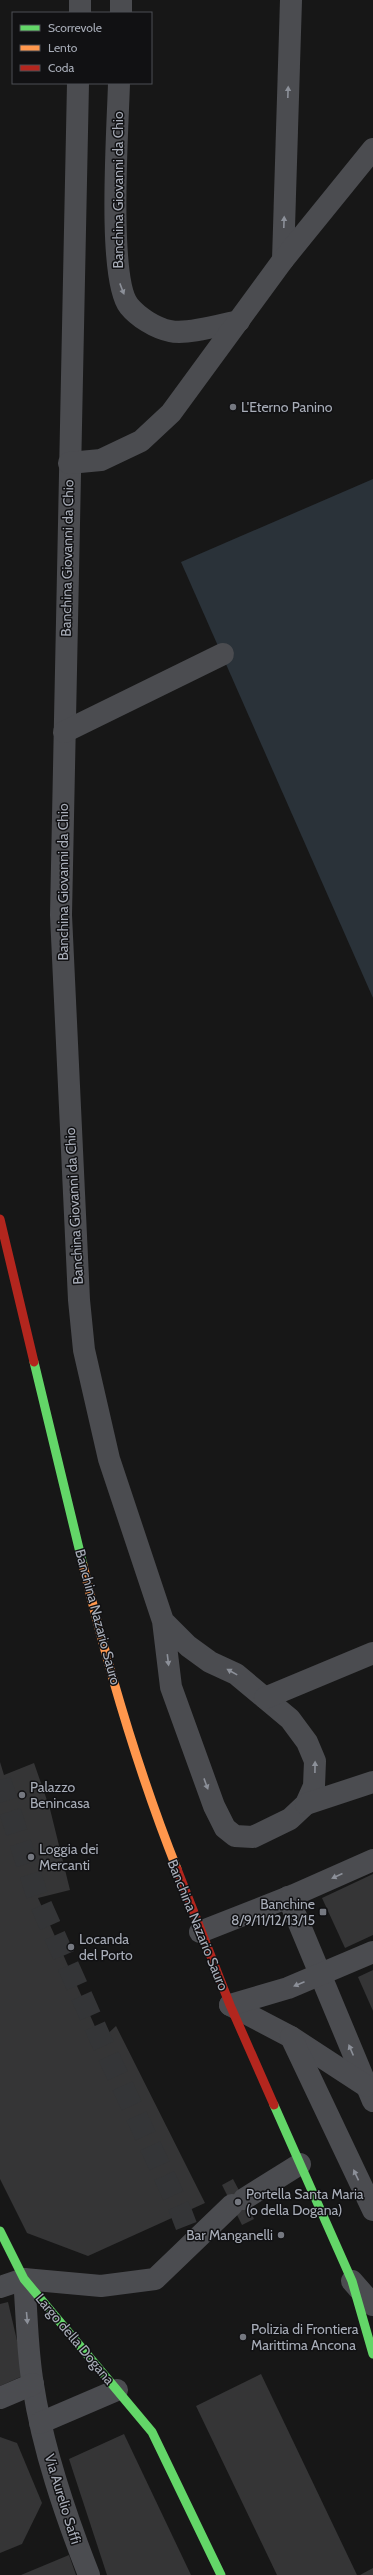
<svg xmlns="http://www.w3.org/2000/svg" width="373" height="2575" font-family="Cabin,sans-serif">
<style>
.water{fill:#2a3239}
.building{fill:#353536}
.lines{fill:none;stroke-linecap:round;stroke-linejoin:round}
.secondary-tunnel{stroke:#343537;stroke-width:22;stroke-dasharray:22 11;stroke-linecap:butt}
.lane{stroke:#4b4c50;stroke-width:22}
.street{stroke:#4b4c50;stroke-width:22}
.fast{stroke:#63d668;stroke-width:9}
.slow{stroke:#ff974d;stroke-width:9}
.jam{stroke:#b3261e;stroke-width:9}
.oneway{fill:#8c9099}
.poi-dot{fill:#757880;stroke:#111113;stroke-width:1.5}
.labels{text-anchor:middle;stroke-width:3;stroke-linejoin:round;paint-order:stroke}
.street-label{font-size:14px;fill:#a8adb8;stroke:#111113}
.poi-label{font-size:14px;fill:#a8adb8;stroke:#111113;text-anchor:start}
</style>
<rect width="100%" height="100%" fill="#171717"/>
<polygon class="water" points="373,479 373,998 181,562"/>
<g class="building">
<polygon points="0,1762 4,1775 34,1763 50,1809 70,1890 38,1898 101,2040 116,2026 205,2203 88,2256 27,2233 0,2179"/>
<polygon points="373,1874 373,1935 345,1948 322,1898"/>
<polygon points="373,1970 373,2011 358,1977"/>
<polygon points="233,2179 254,2219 242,2225 222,2185"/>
<polygon points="8,2302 25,2375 0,2386 0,2304"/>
<polygon points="261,2374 357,2575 277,2575 196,2406"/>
<polygon points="124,2434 191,2575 107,2575 69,2459"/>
<polygon points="0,2437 17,2443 42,2503 22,2544 0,2553"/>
<polygon points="69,2555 76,2575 21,2575"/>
<polygon points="373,2568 373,2575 360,2575"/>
</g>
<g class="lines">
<polyline class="secondary-tunnel" points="0,1780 38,1898 101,2040 181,2212 192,2241"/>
<g class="lane">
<polyline points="80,13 80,0"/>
<polyline points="121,13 121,0"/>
<polyline points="78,83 61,915 79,1300 84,1350 109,1459 163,1621 171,1687 214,1806 225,1828 235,1836 253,1837 290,1819 306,1804 314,1786 315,1761 307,1742 290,1719 236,1674 210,1662 188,1646 163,1621"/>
<path d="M 119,83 C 118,124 107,279 129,306 C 138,317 155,328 170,331 C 187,335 220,325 239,321"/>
<polyline points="283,260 291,0"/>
<polyline points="69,463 101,460 141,441 171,413 283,260 373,149"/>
<polyline points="64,732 223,654"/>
<polyline points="265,1698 373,1653"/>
<polyline points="306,1804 373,1782"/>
<polyline points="288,1897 373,2101"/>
<polyline points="200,1932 294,1895 373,1860"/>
<polyline points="230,2005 291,2037 366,2086"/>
<polyline points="230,2005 288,1988 373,1952"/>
<polyline points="291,2037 373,2210"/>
</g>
<g class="street">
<polyline points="244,2199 300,2164"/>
<path d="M 24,2279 C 27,2314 27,2351 33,2385 C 43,2450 65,2514 89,2575"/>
<polyline points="352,2281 373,2305"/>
<polyline points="0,2287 24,2279 101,2286 155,2279 232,2205"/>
<polyline points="0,2398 33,2384"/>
<polyline points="40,2423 117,2390"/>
</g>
<g class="fast">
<polyline points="34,1362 83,1565"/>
<polyline points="274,2105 352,2281 373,2354"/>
<polyline points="0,2231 24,2279 152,2432 221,2575"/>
</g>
<path class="slow" d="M 83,1565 C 108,1668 138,1771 177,1869"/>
<g class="jam">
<polyline points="0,1219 34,1362"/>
<polyline points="177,1869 230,2005 274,2105"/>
</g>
</g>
<defs><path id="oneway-solid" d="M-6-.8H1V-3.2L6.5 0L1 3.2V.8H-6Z"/></defs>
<g class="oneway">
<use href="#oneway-solid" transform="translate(288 92) rotate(-88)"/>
<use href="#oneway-solid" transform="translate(284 222) rotate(-88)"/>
<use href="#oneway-solid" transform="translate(122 289) rotate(69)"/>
<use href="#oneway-solid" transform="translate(168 1660) rotate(83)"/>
<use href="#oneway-solid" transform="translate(232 1672) rotate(-151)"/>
<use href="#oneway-solid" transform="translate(315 1767) rotate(-89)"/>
<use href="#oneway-solid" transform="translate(206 1784) rotate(70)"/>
<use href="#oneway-solid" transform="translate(337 1876) rotate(156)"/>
<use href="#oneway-solid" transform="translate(299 1984) rotate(157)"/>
<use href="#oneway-solid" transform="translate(351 2050) rotate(-113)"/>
<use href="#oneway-solid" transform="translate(356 2175) rotate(-115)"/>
<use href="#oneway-solid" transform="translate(27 2318) rotate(85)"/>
</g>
<g class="poi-dot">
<circle cx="233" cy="407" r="4"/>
<circle cx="22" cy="1795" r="4"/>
<circle cx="31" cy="1857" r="4"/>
<rect x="319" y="1908" width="8" height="8" rx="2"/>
<circle cx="71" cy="1947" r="4"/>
<circle cx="238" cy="2202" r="4"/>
<circle cx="281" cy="2235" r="4"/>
<circle cx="243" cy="2337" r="4"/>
</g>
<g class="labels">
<g class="street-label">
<text transform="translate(118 190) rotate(-90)" y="5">Banchina Giovanni da Chio</text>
<text transform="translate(67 558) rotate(-89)" y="5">Banchina Giovanni da Chio</text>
<text transform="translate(63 882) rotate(-90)" y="5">Banchina Giovanni da Chio</text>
<text transform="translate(74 1206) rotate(-93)" y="5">Banchina Giovanni da Chio</text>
<text transform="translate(98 1617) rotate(75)" y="5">Banchina Nazario Sauro</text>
<text transform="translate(198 1925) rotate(68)" y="5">Banchina Nazario Sauro</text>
<text transform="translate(75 2339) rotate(50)" y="5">Largo della Dogana</text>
<text transform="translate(63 2499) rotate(73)" y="5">Via Aurelio Saffi</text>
</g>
<g class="poi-label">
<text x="241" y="412">L'Eterno Panino</text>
<text x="30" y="1792">Palazzo<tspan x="30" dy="16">Benincasa</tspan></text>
<text x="39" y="1854">Loggia dei<tspan x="39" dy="16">Mercanti</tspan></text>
<text x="315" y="1909" text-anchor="end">Banchine<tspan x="315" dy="16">8/9/11/12/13/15</tspan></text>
<text x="79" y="1944">Locanda<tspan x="79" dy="16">del Porto</tspan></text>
<text x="246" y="2199">Portella Santa Maria<tspan x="246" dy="16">(o della Dogana)</tspan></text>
<text x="273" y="2240" text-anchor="end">Bar Manganelli</text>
<text x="251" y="2334">Polizia di Frontiera<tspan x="251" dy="16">Marittima Ancona</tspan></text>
</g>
</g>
<rect x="12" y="12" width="140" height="72" fill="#111113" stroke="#4d4f55"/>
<rect x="20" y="25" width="20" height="6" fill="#63d668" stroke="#4d4f55"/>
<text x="48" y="32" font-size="12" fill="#a8adb8">Scorrevole</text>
<rect x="20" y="45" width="20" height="6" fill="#ff974d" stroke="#4d4f55"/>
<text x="48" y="52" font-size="12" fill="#a8adb8">Lento</text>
<rect x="20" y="65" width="20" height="6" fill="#b3261e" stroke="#4d4f55"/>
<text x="48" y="72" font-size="12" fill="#a8adb8">Coda</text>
</svg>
